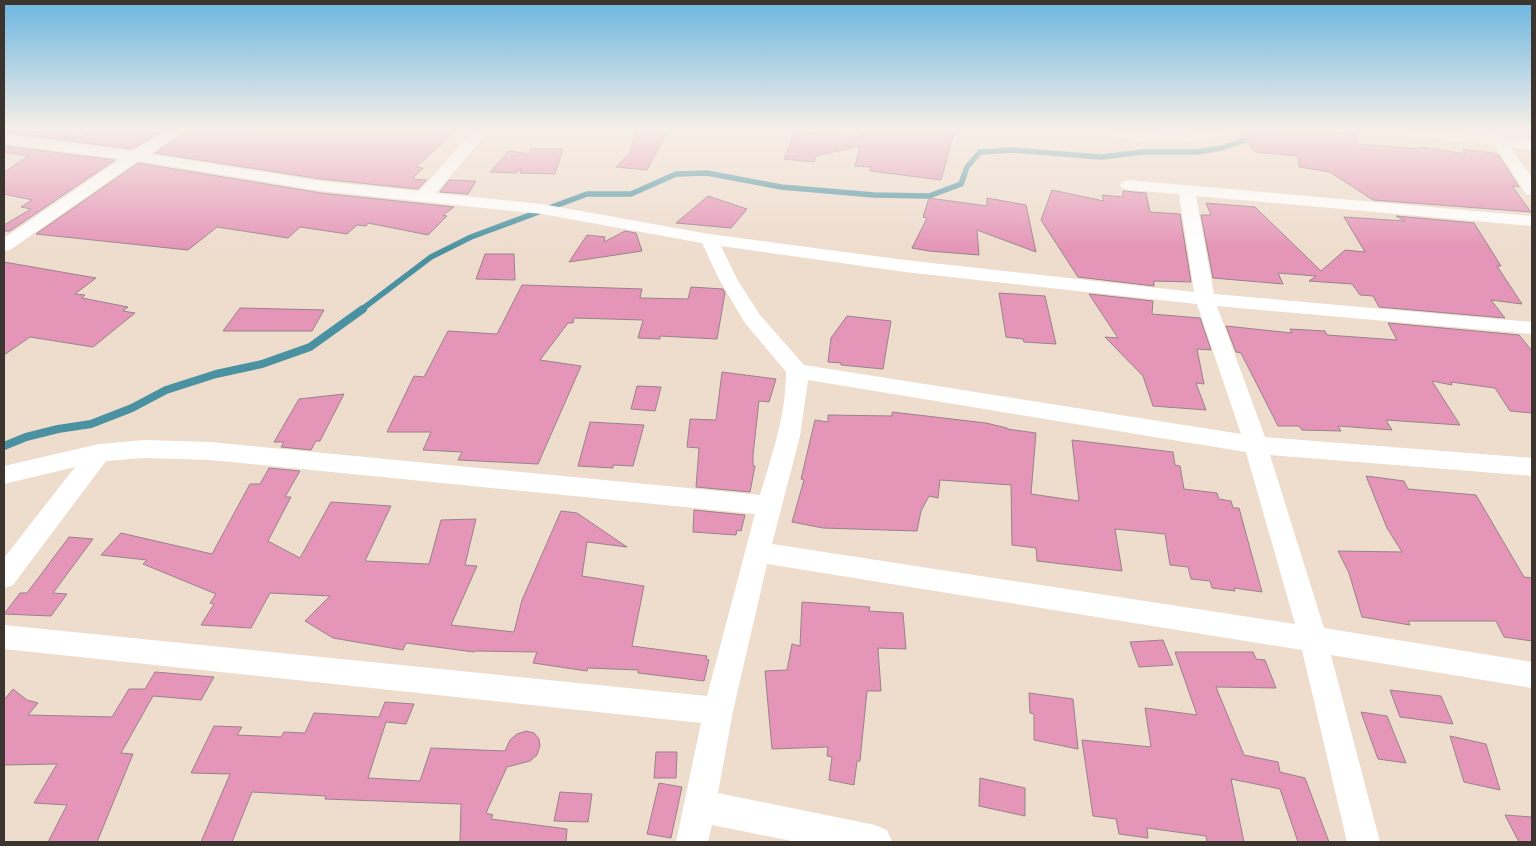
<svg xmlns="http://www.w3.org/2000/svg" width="1536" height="846" font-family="Karla,sans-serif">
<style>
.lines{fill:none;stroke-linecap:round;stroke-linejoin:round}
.stream-far1{stroke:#4a92a2;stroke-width:5.5}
.stream{stroke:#4a92a2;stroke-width:8}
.building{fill:#e596b8;stroke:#98838b}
.street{fill:#fff;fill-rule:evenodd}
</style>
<rect width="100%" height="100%" fill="#eedccd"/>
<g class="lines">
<polyline class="stream-far1" points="361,310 431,257 471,237 587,194 631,194 676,174 707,173 781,187 874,195 929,196 961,184 967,167 980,152 1012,150 1101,157 1143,152 1198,152 1221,148 1255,137"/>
<polyline class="stream" points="4,446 26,437 58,429 91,424 132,408 166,390 216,374 262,364 310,347 363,309"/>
</g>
<g class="building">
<polygon points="4,130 41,130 82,137 93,130 165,130 132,149 4,132"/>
<polygon points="189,130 429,130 453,133 416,167 423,168 412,179 427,180 418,189 321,179 155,153"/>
<polygon points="636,130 668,130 647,170 616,167 630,153"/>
<polygon points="864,130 955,130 941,180 870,171 871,167 855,166 860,146 816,156 814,162 784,159 795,131 862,137"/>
<polygon points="1238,130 1326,130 1357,136 1356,144 1422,149 1421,147 1465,154 1463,149 1498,154 1519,187 1512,186 1531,212 1373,200 1330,172 1299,167 1298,156 1255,152"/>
<polygon points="4,146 115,160 10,231 4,231 4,225 31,209 21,207 32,200 4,194 4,172 29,156 4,152"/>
<polygon points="531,149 563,149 555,174 520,173 522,168 516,173 490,172 509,151 529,154"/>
<polygon points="138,163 321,193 454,207 443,215 447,216 428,235 368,223 366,226 357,225 347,234 300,227 288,238 217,227 188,250 36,234"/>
<polygon points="449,180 476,181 468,194 440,192"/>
<polygon points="1052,190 1104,201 1102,195 1123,197 1123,191 1146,193 1150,212 1180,214 1191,282 1154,281 1154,286 1078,277 1041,220"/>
<polygon points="708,196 747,209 731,228 676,223"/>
<polygon points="929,198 987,206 987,198 1026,205 1036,252 977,230 979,255 929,251 912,248 927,218 923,217"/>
<polygon points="1206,203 1255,207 1321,271 1345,250 1365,252 1344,217 1405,221 1396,216 1474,223 1501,266 1497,266 1522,304 1491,300 1505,318 1379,307 1373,296 1360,295 1352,284 1309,281 1316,276 1278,273 1283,284 1213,278 1201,215 1211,215"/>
<polygon points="625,231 636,233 642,251 569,262 587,235 605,237 604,242"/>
<polygon points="485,254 514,254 515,280 476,279"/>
<polygon points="4,262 96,278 75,294 85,295 82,298 128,307 123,311 135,313 93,347 30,337 4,355"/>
<polygon points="522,285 642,289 640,298 688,299 691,287 723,289 725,293 717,339 660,336 660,339 638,338 643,320 574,318 573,323 568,323 540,360 581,366 538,464 458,460 462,452 423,450 431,432 387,432 414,376 424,377 448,331 497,334"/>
<polygon points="999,293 1045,296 1056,344 1024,342 1023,339 1006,337"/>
<polygon points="1089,294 1153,301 1152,314 1200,318 1211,350 1197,349 1204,384 1196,383 1206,410 1153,406 1143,376 1105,337 1118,338"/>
<polygon points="240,308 324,310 312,331 223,331"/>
<polygon points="847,316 891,321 883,369 841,365 841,363 828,362 831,338"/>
<polygon points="1388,323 1519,335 1532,351 1532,413 1510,411 1495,388 1451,382 1452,385 1432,381 1460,425 1386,420 1392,430 1338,426 1341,431 1302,430 1299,426 1278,426 1241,353 1236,352 1226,326 1292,333 1290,329 1325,331 1327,335 1397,340"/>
<polygon points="722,372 776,379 769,402 759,401 753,455 753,466 755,466 750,492 696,487 699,448 687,447 690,419 716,420"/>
<polygon points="637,386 661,387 655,411 631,409"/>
<polygon points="344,394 320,441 316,441 311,450 281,447 284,442 274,442 299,399"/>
<polygon points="892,412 986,423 1007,428 1007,429 1036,433 1031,494 1079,501 1072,440 1173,452 1175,465 1180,466 1184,489 1217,493 1219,499 1231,501 1233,508 1239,508 1262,592 1234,588 1235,591 1212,588 1210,581 1191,579 1188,567 1170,565 1165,534 1115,529 1122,571 1037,561 1036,548 1012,545 1011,485 940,480 938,498 929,496 921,511 917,531 823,528 792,522 804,480 801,479 815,420 828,422 828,415 892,416"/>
<polygon points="590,422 644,425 633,466 613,465 613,468 578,466"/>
<polygon points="269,468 300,471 285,497 291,497 268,541 300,558 331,502 391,506 365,561 429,564 441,520 476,519 465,565 477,566 451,625 514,632 522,600 561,511 577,513 627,547 587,542 582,576 644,586 632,646 707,656 706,659 709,660 704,681 638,673 638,670 588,668 587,671 533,663 537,652 475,651 474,652 406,643 403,650 333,638 305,621 330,596 270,593 251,628 201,625 214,604 210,603 216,594 143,564 147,560 101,555 121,533 212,554 250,484 260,484"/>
<polygon points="1366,476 1404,481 1408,489 1476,495 1524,577 1532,578 1532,641 1504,637 1496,621 1408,621 1410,625 1362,617 1349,573 1338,551 1402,552 1387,528"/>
<polygon points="694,510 745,515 741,531 737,530 736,535 693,532"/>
<polygon points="69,537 93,539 53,593 67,594 51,616 4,614 20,593 27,593"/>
<polygon points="802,602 870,607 869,611 903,613 906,649 878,648 881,691 867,691 860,761 857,761 854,785 829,780 832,757 827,756 828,747 772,749 765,671 787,670 792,644 800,646"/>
<polygon points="1163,640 1173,665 1139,667 1130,642"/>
<polygon points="1175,652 1253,652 1256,659 1265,660 1276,688 1216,687 1244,755 1278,762 1280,772 1305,778 1329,842 1298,842 1280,789 1231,779 1244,842 1207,842 1206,836 1147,828 1148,838 1119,834 1116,819 1093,816 1082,740 1151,747 1145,708 1197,715"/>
<polygon points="155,672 214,677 201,700 153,696 121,753 133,754 97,842 48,842 67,805 34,803 57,764 4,765 4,700 13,689 27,700 38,703 28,715 112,717 129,689 145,689"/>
<polygon points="1390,690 1441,696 1453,724 1400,717"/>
<polygon points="1029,693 1073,699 1078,749 1034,740 1034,714 1030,713"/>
<polygon points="385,702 414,704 406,724 386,722 368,778 420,781 431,748 505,751 510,740 517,734 526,731 534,733 539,739 540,746 537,755 530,761 507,767 486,813 493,815 491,819 567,829 566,842 460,842 461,804 325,799 326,796 252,792 232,842 201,842 230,774 191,773 214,726 242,727 237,735 281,737 284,732 305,733 314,713 379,717"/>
<polygon points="1361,712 1387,716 1406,763 1378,759"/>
<polygon points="1450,736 1486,744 1500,790 1464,782"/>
<polygon points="656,752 677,752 676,778 654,778"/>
<polygon points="980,778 1025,788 1025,816 979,806"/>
<polygon points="659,783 682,787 671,838 647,834"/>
<polygon points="560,792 592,794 588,822 554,821"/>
<polygon points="1505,815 1532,817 1532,842 1519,842"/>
</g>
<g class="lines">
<g class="street">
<path d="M 169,130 L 187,130 L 150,154 L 321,181 L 419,191 L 474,130 L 490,130 L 436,193 L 542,204 L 709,234 L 905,260 L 1194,292 L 1179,194 L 1128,190 L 1122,188 L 1120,185 L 1122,182 L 1128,180 L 1532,216 L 1532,226 L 1196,196 L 1214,294 L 1532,322 L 1532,334 L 1217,306 L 1265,437 L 1532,458 L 1532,476 L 1270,455 L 1324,628 L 1532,662 L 1532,688 L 1331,655 L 1380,842 L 1347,842 L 1302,650 L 767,564 L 733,711 L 718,793 L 875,825 L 887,830 L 892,842 L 797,842 L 712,825 L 708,842 L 676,842 L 701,723 L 4,649 L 4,625 L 707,696 L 755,514 L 210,460 L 144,458 L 106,461 L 13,585 L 4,588 L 4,558 L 75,467 L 4,484 L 4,466 L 99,444 L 144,440 L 210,442 L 760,495 C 772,455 786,415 786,372 L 745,323 L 720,281 L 702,243 L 542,214 L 321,191 L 138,161 L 10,250 L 4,251 L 4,238 L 120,159 L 4,144 L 4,134 L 132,151 ZM 721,246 L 905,272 L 1197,304 L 1241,434 L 804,365 L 760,315 L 738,281 ZM 808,380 L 1246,452 L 1295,624 L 772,544 L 800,436 Z"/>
<path d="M 1096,130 L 1131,130 L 1180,134 L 1209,130 L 1234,130 L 1232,133 C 1187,146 1143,145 1098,133 Z"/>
<polygon points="1392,130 1442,130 1487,135 1485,133 1487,130 1499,130 1504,137 1532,140 1532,150 1510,147 1532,178 1532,195 1526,194 1494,145 1399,135 1394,133"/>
</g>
</g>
<linearGradient id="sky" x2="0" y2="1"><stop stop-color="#6bb6e0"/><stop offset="0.52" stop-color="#f7efe8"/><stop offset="1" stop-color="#f7efe8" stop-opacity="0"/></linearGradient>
<rect width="1536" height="249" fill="url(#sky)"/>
<rect width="1536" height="846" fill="none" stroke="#3c352f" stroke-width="10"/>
</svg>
